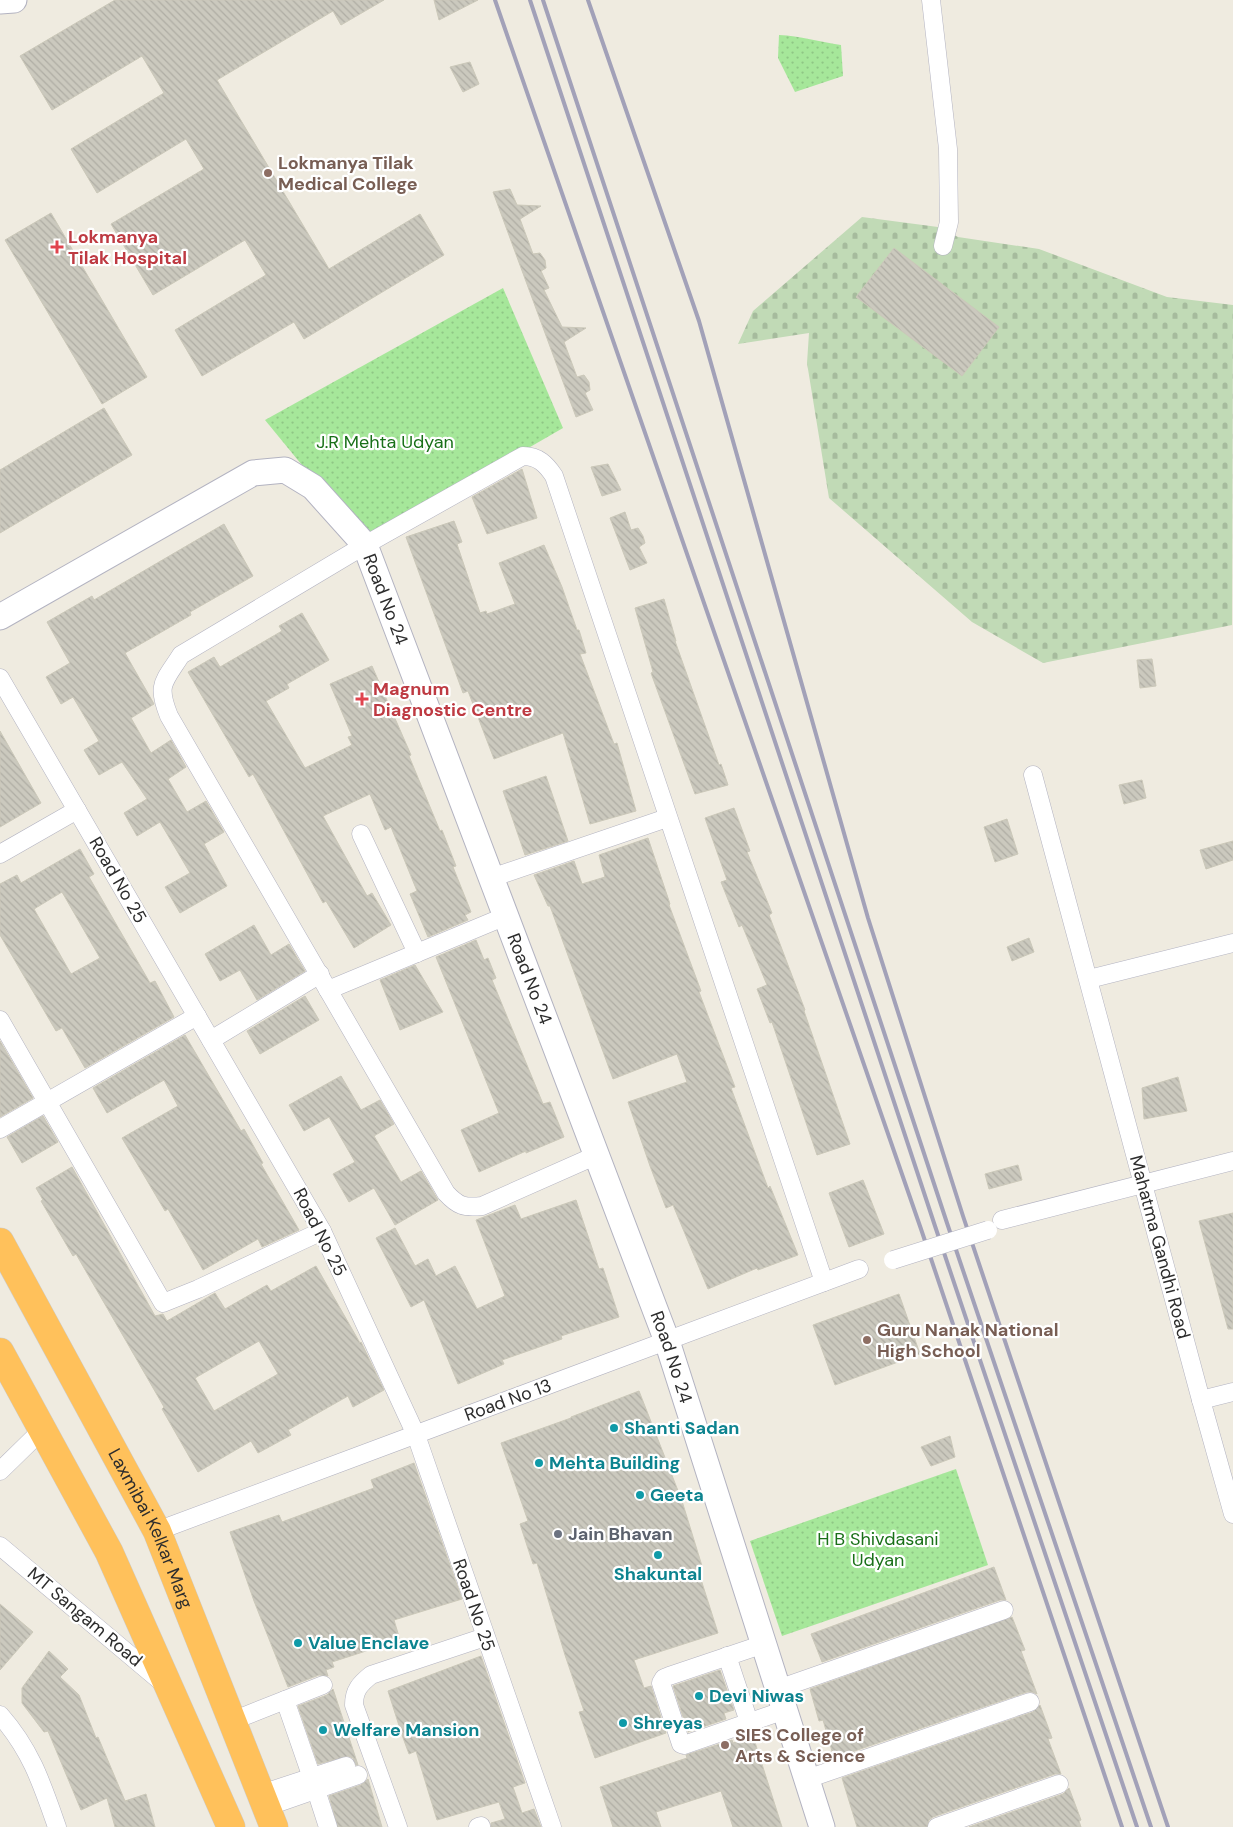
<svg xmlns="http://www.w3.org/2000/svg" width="1233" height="1827" font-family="'DM Sans',sans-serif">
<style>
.cemetery{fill:url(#cemetery-stones)}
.park{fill:url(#park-dots)}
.building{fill:url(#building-back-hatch);stroke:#cbc8b9;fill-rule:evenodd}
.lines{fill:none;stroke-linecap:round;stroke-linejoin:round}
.street-casing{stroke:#b3b3c1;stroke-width:19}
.secondary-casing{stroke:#b3b3c1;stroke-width:27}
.highway-casing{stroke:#cdcdcd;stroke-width:29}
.street{stroke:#fff;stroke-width:18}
.secondary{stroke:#fff;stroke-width:25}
.highway{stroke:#ffc15b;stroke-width:28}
.rail{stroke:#a2a1b8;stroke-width:4}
.street-bridge-casing{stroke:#b3b3c1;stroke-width:19;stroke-linecap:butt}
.street-bridge{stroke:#fff;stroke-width:18}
.education-dot{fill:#8d6e63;stroke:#fff;stroke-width:2}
.health-dot{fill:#e0444e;stroke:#fff;stroke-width:2}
.culture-dot{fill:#0f9aa8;stroke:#fff;stroke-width:2}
.worship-dot{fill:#6b7280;stroke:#fff;stroke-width:2}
.labels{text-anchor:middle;stroke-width:4.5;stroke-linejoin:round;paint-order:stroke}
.education-label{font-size:18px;font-weight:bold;fill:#785e54;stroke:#fff;text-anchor:start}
.health-label{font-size:18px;font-weight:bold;fill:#be3a42;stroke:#fff;text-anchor:start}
.park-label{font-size:18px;fill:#197018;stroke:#fff}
.street-label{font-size:18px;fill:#2d2d2d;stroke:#fff}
.culture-label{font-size:18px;font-weight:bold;fill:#0d838f;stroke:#fff;text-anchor:start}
.worship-label{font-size:18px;font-weight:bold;fill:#5b616d;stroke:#fff;text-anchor:start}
</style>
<defs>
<pattern id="cemetery-stones" width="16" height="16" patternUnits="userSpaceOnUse" patternTransform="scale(1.25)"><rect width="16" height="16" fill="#c1dab6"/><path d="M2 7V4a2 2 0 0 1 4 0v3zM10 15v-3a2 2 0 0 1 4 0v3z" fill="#a6bb9d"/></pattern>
<pattern id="park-dots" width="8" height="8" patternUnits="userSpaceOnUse" patternTransform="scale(1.25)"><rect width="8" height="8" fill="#a6e79a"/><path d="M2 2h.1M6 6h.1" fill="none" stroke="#8fc685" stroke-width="1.8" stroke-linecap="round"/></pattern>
<pattern id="building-back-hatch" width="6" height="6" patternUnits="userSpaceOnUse" patternTransform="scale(1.25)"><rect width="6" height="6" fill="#cbc9be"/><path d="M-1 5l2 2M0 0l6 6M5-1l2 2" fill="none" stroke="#afada4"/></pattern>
</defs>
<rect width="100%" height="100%" fill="#efebe0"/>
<polygon class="cemetery" points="862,217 938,227 958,237 1039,249 1167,297 1233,305 1232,625 1043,663 972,622 829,498 807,363 809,333 738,344 753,311"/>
<g class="park">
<path d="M 779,35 C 800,36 820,42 841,45 L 843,76 L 795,92 L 778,58 Z"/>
<polygon points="503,288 563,428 365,542 265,420"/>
<polygon points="956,1469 988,1565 782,1636 750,1541"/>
</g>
<g class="building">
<polygon points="115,0 384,0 341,25 333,11 217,80 329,269 420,214 444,255 304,339 294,322 202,376 175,330 266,275 245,240 153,295 111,224 204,169 186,139 97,193 71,149 164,93 142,56 52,110 20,56"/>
<polygon points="434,0 478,0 439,20"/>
<polygon points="470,62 479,84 463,92 450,67"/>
<polygon points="510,189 517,205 541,206 520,219 533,254 540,253 545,260 546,268 541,271 549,288 544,290 562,327 586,328 564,342 577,377 584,375 589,382 590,390 585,393 593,410 576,417 493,192"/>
<polygon points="51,213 147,377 102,404 5,240"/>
<polygon points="894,248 999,327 962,376 856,297"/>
<polygon points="104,408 132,455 0,533 0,470"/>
<polygon points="608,464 621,490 602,496 591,467"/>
<polygon points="522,469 537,518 487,534 472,497"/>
<polygon points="625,512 631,530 638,528 643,536 645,543 639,547 647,563 630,570 610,518"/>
<polygon points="454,521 462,542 457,544 480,613 486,611 487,614 515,604 499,563 544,545 562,587 577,630 579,630 586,653 580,654 614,744 617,743 636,811 590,824 563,733 494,759 468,691 463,693 406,537"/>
<polygon points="224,524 253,576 190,612 191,615 125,653 154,704 131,718 151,753 171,740 186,767 168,779 187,812 206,801 224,832 204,844 227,886 180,913 165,887 190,873 160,822 137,836 124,813 147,799 122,762 99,775 84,750 99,741 73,697 61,704 46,677 70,663 47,622 92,596 94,600"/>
<polygon points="664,599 676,641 675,641 719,765 721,764 728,785 695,794 651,673 653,672 635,608"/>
<polygon points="302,613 329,660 287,684 289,688 266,701 305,768 352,745 348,737 352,736 330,684 372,666 411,755 409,756 440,831 442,830 456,866 453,867 471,912 465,915 468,920 428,937 410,894 417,891 391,827 385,830 370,794 323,816 367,896 372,893 391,925 354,948 326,901 323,903 253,774 249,777 188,672 214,657 220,667 282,631 279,626"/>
<polygon points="1152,659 1156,686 1140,688 1137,660"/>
<polygon points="0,731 41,803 0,827"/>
<polygon points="546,776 568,841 525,855 503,791"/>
<polygon points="1142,780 1146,798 1124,804 1119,785"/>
<polygon points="734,808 750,851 747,852 772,913 769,915 805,1010 804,1011 850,1144 817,1155 772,1022 770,1023 757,989 767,985 742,925 739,927 721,882 727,880 705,818"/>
<polygon points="1007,819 1018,854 995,862 984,827"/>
<polygon points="648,838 670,904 669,905 701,991 699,992 735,1087 731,1088 768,1188 770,1186 798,1255 758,1270 757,1268 708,1289 673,1205 666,1208 650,1166 628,1102 687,1082 677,1054 613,1079 550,906 548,906 534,875 574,861 582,884 605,877 599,855"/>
<polygon points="1233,841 1233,860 1206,869 1200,850"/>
<path d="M 80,849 L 94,874 L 89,877 L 150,983 L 155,981 L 174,1017 L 85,1068 L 62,1028 L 56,1031 L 0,935 L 0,884 L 17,875 L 21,883 ZM 62,892 L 100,958 L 71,974 L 34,909 Z"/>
<polygon points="254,925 271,955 289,944 305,971 257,1000 240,970 220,981 205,954"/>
<polygon points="1029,938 1034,952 1012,961 1007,947"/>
<polygon points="476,940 484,960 488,958 496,978 492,980 543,1104 550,1102 564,1137 526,1153 526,1151 479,1172 461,1130 499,1113 436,957"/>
<polygon points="415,965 443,1012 400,1030 380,980"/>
<polygon points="305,996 319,1020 260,1054 247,1031"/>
<polygon points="185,1035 241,1131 244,1129 263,1163 261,1164 299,1230 262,1247 258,1239 203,1270 168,1209 165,1211 122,1138 178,1106 164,1080 107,1113 93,1088"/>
<polygon points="0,1041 33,1098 0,1117"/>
<polygon points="341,1076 361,1110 380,1100 394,1124 374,1136 401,1182 421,1171 438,1200 395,1225 374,1188 349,1202 333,1174 355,1162 329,1117 304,1131 289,1105"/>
<polygon points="1178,1077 1187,1111 1144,1119 1142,1088"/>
<polygon points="43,1116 58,1142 22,1163 7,1137"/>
<polygon points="1018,1165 1022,1180 989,1189 985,1174"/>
<path d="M 72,1167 L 155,1316 L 163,1314 L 167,1321 L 215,1293 L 225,1309 L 267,1285 L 271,1291 L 316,1266 L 360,1343 L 361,1342 L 384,1390 L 353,1407 L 348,1396 L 288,1430 L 291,1435 L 258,1453 L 251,1441 L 198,1472 L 162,1409 L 164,1407 L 76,1254 L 73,1256 L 41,1201 L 43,1200 L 36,1188 ZM 259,1341 L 278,1374 L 214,1411 L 195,1378 Z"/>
<polygon points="863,1180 884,1234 849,1247 829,1193"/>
<polygon points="576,1200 599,1269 603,1268 619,1317 561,1336 562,1339 502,1360 504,1364 458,1384 424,1300 411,1307 376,1238 395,1228 415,1266 428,1259 436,1276 455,1266 477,1309 505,1296 476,1220 515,1205 521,1219"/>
<polygon points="1233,1213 1233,1329 1228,1329 1199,1221"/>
<polygon points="899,1294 920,1354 835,1385 813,1325"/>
<polygon points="639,1391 682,1501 702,1566 697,1567 718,1633 634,1660 644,1688 651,1686 666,1733 595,1758 579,1712 584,1711 565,1655 537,1563 533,1564 520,1524 528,1521 501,1443 571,1418 571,1417"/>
<polygon points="950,1436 955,1457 931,1466 921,1447"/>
<polygon points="414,1463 462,1599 394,1620 400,1640 332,1662 334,1667 326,1670 328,1676 319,1675 288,1687 254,1601 230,1532 279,1515 282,1522 374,1488 371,1480"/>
<polygon points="994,1567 1006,1600 1000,1600 822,1662 811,1634"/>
<polygon points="0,1604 33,1632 0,1670"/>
<polygon points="1012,1617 1025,1650 1021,1651 1037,1694 1032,1692 1027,1692 834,1758 823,1720 819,1721 810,1689"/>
<polygon points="49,1651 68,1669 60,1677 79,1695 96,1738 98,1737 125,1801 146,1794 155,1827 115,1827 107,1798 81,1810 48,1731 44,1732 22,1703 22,1688"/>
<polygon points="481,1656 525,1783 513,1787 522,1813 534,1809 541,1827 491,1827 491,1823 505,1819 499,1802 437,1820 416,1751 409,1754 402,1735 388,1691"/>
<polygon points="720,1670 734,1710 724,1713 726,1719 688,1732 673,1686"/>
<polygon points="333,1689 358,1765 356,1765 353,1758 348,1756 318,1764 298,1706 327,1695"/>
<polygon points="1040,1705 1052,1738 1048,1739 1061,1774 1055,1774 933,1817 929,1820 927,1827 857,1827 842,1778 1033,1712"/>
<polygon points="753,1736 782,1827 733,1827 721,1791 656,1812 661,1827 613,1827 600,1787 687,1758 686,1755 732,1740 733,1743"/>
<polygon points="368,1779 382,1827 338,1827 329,1796 361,1785"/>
<polygon points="1069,1788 1081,1820 1079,1821 1081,1827 969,1827 1063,1794"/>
</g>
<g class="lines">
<g class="street-casing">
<g id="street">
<polyline points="931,0 948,149 949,222 943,246"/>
<polyline points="0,678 322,1231 416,1435 552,1827"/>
<polyline points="1033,775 1201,1400 1233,1514"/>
<polyline points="361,834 417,953"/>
<polyline points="0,854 77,810"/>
<polyline points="491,878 667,818"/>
<polyline points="1089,979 1233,943"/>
<polyline points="328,990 506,916"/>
<polyline points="0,1020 163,1303 198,1289 322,1231"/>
<polyline points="211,1040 320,974"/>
<polyline points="0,1129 197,1016"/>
<path d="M 597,1155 L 482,1206 C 464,1208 458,1206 446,1193 L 169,716 C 156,684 164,682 181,655 L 365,545 L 523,456 C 538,456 546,464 554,476 L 824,1282"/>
<polyline points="1002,1220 1233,1161"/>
<polyline points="1201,1400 1233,1392"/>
<polyline points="0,1471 42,1430"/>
<polyline points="157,1531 859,1269"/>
<polyline points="0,1546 163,1683"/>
<polyline points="764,1644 669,1676 664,1678 661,1683 681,1744 684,1745 785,1710"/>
<polyline points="727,1656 749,1722"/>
<polyline points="778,1689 1004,1610"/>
<polyline points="285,1700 312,1778"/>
<path d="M 0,1715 C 31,1750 42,1784 57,1827"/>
<polyline points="232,1721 323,1685"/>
<polyline points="807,1779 1030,1702"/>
<polyline points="316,1790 328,1827"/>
<polyline points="261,1794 346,1766"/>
<polyline points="266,1807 358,1775"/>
<path d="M 398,1827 L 354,1705 C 354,1690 360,1684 371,1675 L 485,1637"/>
<polyline points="478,1827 481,1826"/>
<polyline points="937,1827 1059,1784"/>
</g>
</g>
<g class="secondary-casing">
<g id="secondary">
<polyline points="0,1 14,0"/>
<path id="s1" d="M 0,617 L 253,473 L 285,470 L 313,487 L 365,545 L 667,1341 L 822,1827"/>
</g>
</g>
<g class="highway-casing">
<g id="highway">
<path id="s2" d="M 0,1242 L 157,1531 L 274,1827"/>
<polyline points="0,1352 109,1552 231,1827"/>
</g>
</g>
<use href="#street" class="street"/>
<use href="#secondary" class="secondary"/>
<use href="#highway" class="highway"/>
<g class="rail">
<polyline points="495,0 921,1229 1122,1827"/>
<polyline points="530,0 935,1226 1137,1827"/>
<polyline points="543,0 947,1223 1151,1827"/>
<polyline points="588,0 699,321 868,918 963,1216 1168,1827"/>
</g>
<g class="street-bridge-casing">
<polyline id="street-bridge" points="893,1260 988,1230"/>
</g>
<use href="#street-bridge" class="street-bridge"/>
</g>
<g class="education-dot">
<circle cx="268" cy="173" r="5"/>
<circle cx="867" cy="1340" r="5"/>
<circle cx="725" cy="1745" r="5"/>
</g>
<g class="health-dot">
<path d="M54.5 239.5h5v5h5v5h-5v5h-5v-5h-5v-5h5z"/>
<path d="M359.5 691.5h5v5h5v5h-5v5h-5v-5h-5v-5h5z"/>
</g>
<g class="culture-dot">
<circle cx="614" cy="1428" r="5"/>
<circle cx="539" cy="1463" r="5"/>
<circle cx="640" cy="1495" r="5"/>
<circle cx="658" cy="1555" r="5"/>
<circle cx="298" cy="1643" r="5"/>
<circle cx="699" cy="1696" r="5"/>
<circle cx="623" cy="1723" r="5"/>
<circle cx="323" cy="1730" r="5"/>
</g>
<circle class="worship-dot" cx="558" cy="1534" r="5"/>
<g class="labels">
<g class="education-label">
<text x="278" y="169">Lokmanya Tilak<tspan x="278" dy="21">Medical College</tspan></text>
<text x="877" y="1336">Guru Nanak National<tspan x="877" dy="21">High School</tspan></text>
<text x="735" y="1741">SIES College of<tspan x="735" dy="21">Arts &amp; Science</tspan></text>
</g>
<g class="health-label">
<text x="68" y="243">Lokmanya<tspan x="68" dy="21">Tilak Hospital</tspan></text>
<text x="373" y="695">Magnum<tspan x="373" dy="21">Diagnostic Centre</tspan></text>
</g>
<g class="park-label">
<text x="385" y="448">J.R Mehta Udyan</text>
<text x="878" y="1545">H B Shivdasani<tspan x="878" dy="21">Udyan</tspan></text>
</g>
<g class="street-label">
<text dy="6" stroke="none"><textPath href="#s1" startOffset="492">Road No 24</textPath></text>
<text transform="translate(118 880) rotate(60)" y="6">Road No 25</text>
<text dy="6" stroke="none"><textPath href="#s1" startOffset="898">Road No 24</textPath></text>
<text transform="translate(320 1232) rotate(63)" y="6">Road No 25</text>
<text transform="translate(1160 1247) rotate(75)" y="6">Mahatma Gandhi Road</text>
<text dy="6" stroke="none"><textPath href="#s1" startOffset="1302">Road No 24</textPath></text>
<text transform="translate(508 1400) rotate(-20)" y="6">Road No 13</text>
<text dy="6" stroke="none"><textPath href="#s2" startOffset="324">Laxmibai Kelkar Marg</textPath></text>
<text transform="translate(474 1605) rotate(71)" y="6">Road No 25</text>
<text transform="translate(85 1617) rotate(40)" y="6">MT Sangam Road</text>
</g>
<g class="culture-label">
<text x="624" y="1434">Shanti Sadan</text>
<text x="549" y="1469">Mehta Building</text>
<text x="650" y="1501">Geeta</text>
<text x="658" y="1580" text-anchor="middle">Shakuntal</text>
<text x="308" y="1649">Value Enclave</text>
<text x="709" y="1702">Devi Niwas</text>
<text x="633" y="1729">Shreyas</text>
<text x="333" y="1736">Welfare Mansion</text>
</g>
<g class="worship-label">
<text x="568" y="1540">Jain Bhavan</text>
</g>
</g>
</svg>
